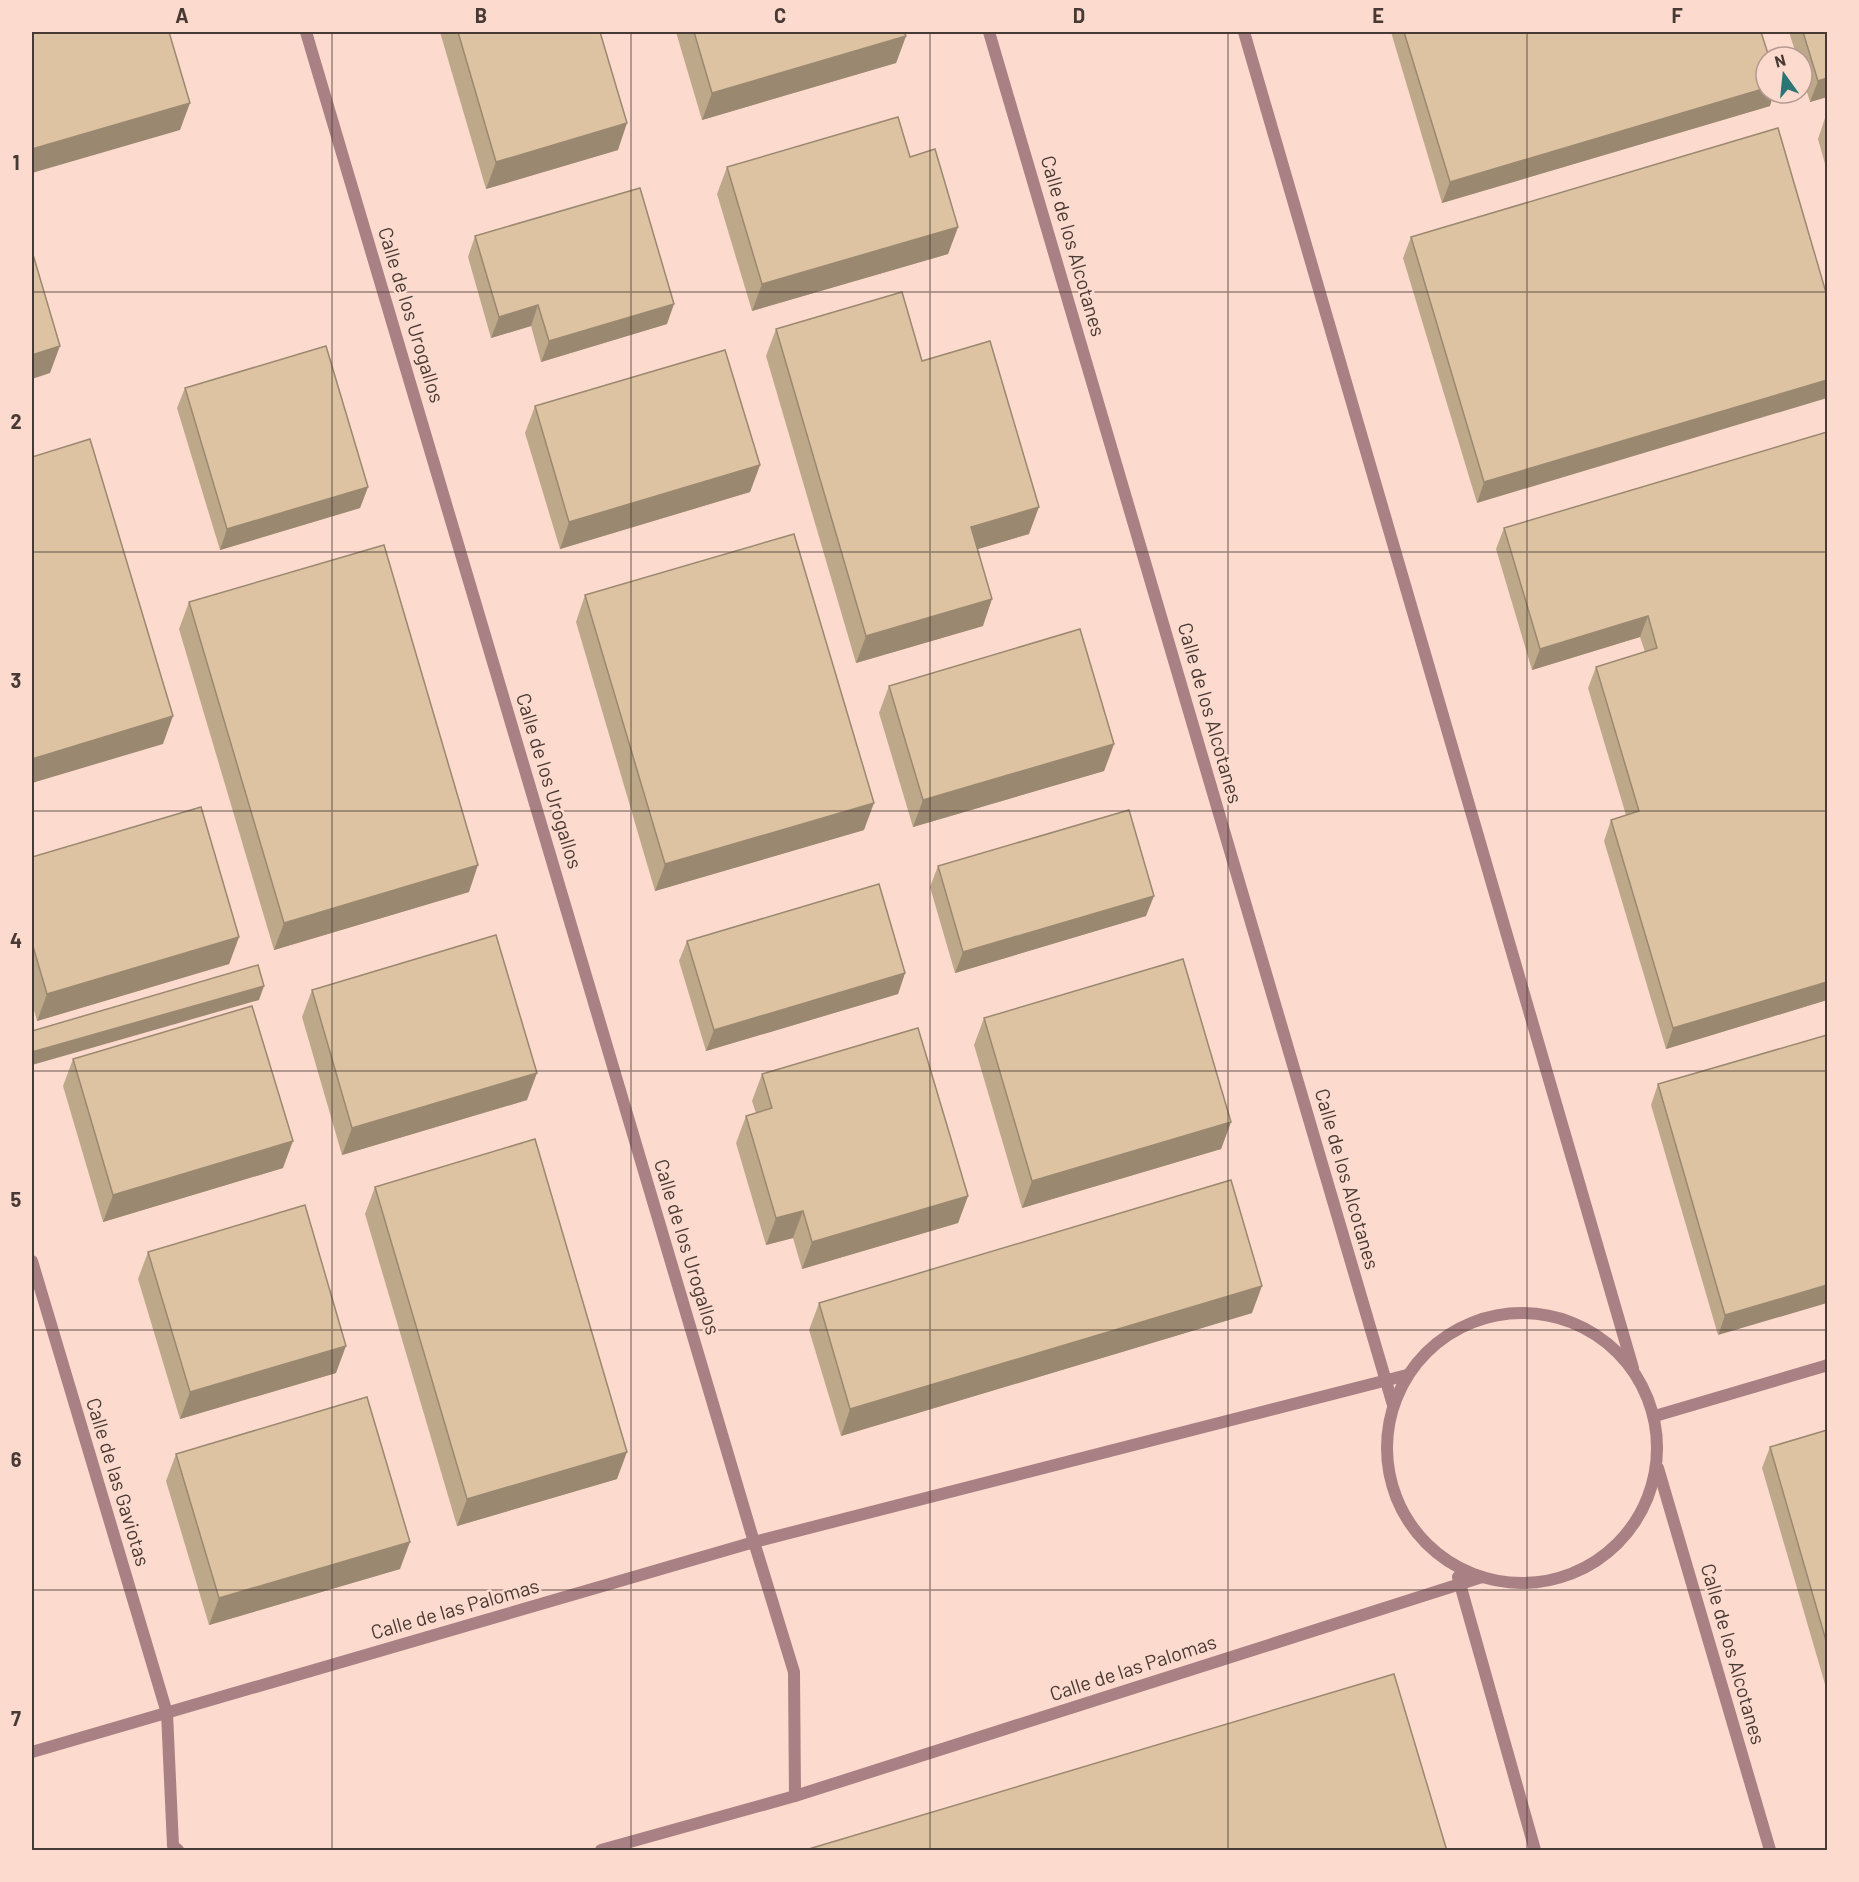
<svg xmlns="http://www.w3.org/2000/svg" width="1859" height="1882" font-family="Barlow,sans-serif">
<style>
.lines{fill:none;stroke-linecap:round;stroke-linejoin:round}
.minor{stroke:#a98084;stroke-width:12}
.tertiary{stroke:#a98084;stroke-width:12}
.wall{fill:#bea88a}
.shaded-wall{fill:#9b8871}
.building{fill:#ddc3a1;stroke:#9b8871;stroke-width:1.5}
.grid{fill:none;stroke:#473934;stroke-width:1.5;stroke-opacity:0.55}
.labels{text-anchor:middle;stroke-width:5;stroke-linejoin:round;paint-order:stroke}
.street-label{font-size:20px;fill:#473934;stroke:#fcdacd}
.neatline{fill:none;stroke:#473934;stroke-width:2}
.grid-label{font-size:20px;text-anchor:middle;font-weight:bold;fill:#473934}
</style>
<rect width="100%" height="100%" fill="#fcdacd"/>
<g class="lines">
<g class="minor">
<polyline points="306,32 754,1542"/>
<polyline points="32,1261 167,1713"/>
<polyline points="1655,1416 1828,1365"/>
</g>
<g class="tertiary">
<polyline points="989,32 1393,1405"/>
<polyline points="1244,32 1633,1368"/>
<circle cx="1522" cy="1448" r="135"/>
<polyline points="1658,1468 1770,1850"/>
<polyline points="754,1542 794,1672 795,1796"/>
<polyline points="1458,1577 1535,1850"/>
<polyline points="167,1713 173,1846 178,1850"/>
<polyline points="32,1752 754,1542 1407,1375"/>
<polyline points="601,1850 795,1796 1482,1577"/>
</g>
</g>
<g class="wall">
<polygon points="440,32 600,32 618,150 486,189"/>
<polygon points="676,32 904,32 906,36 896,63 702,120"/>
<polygon points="1391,32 1761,32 1770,106 1442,203"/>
<polygon points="1789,32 1827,32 1827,97 1810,102 1802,75 1802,57 1797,57"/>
<polygon points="1825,118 1827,118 1827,171 1818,139"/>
<polygon points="1778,128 1477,503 1403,258 1411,237"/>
<polygon points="910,157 958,227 948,254 752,311 717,194 727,167"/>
<polygon points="475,236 667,324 541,362 531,326 491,338 468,257"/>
<polygon points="776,329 922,361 1029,534 978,549 983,626 856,663 766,356"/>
<polygon points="185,388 368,487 360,508 220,550 177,408"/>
<polygon points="535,406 760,465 750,492 560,549 525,433"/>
<polygon points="1827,432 1827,1000 1666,1049 1604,841 1611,820 1626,815 1588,688 1596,667 1645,652 1640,637 1532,670 1496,549 1504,528"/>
<polygon points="585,595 864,830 655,891 576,622"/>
<polygon points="189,602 469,892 274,950 179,629"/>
<polygon points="889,686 1114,744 1104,771 913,827 879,713"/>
<polygon points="32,857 239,937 229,964 37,1021 32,1003"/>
<polygon points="938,866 1146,916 955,973 930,887"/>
<polygon points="687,941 905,973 898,994 706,1051 679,961"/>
<polygon points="312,990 527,1100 342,1155 302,1017"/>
<polygon points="984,1018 1231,1122 1221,1149 1022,1208 974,1045"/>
<polygon points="1827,1035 1718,1335 1651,1105 1658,1084"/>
<polygon points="73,1059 283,1168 103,1222 63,1086"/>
<polygon points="762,1074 968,1196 958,1223 802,1269 793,1238 766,1245 736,1143 746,1116 756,1113 752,1101"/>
<polygon points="375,1187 617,1479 457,1526 365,1214"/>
<polygon points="148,1252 336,1373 180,1419 138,1279"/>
<polygon points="819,1303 1252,1313 841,1436 809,1330"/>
<polygon points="1827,1430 1827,1691 1762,1468 1770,1447"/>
<polygon points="176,1454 400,1569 209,1625 166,1481"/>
</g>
<g class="shaded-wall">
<polygon points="906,36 896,63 702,120 712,93"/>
<polygon points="1827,78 1827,97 1810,102 1818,81"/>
<polygon points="1766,88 1766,93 1774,93 1770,106 1442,203 1450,182"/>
<polygon points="190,103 180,130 32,173 32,149"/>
<polygon points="627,123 618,150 486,189 496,162"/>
<polygon points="958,227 948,254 752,311 762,284"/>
<polygon points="674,304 667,324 541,362 549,341"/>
<polygon points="538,305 531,326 491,338 499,317"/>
<polygon points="60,346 50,373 32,379 32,355"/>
<polygon points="1827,380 1827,398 1477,503 1484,482"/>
<polygon points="760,465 750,492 560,549 569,522"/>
<polygon points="368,487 360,508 220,550 227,529"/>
<polygon points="1039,507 1029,534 961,554 971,527"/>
<polygon points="992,599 983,626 856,663 866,636"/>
<polygon points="1648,616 1640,637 1532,670 1540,649"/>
<polygon points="173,716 163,744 32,783 32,759"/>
<polygon points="1114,744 1104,771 913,827 923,800"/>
<polygon points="874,803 864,830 655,891 665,864"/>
<polygon points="478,865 469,892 274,950 284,923"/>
<polygon points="1154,896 1146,916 955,973 963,952"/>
<polygon points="239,937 229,964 37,1021 47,994"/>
<polygon points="905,973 898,994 706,1051 714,1030"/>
<polygon points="1827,982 1827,1000 1666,1049 1673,1028"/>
<polygon points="264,986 259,1000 32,1065 32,1052"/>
<polygon points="537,1073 527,1100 342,1155 352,1128"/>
<polygon points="1231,1122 1221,1149 1022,1208 1032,1181"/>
<polygon points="293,1141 283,1168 103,1222 113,1195"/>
<polygon points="968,1196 958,1223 802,1269 812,1242"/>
<polygon points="803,1211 793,1238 766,1245 776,1218"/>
<polygon points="1827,1285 1827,1303 1718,1335 1725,1315"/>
<polygon points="1262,1286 1252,1313 841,1436 850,1409"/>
<polygon points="346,1346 336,1373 180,1419 190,1392"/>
<polygon points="627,1452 617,1479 457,1526 467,1499"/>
<polygon points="410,1542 400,1569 209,1625 219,1598"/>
</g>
<g class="building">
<polygon points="32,32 169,32 190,103 32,149"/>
<polygon points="458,32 600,32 627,123 496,162"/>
<polygon points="694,32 904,32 906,36 712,93"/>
<polygon points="1404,32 1761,32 1769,57 1766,57 1766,88 1450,182"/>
<polygon points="1803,32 1827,32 1827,78 1818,81"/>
<polygon points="898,117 910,157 935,149 958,227 762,284 727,167"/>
<polygon points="1778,128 1827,296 1827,380 1484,482 1411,237"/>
<polygon points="640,188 674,304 549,341 538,305 499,317 475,236"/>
<polygon points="32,251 60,346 32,355"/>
<polygon points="902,292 922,361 990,341 1039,507 971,527 992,599 866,636 776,329"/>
<polygon points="326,346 368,487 227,529 185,388"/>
<polygon points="725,350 760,465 569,522 535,406"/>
<polygon points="1827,432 1827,982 1673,1028 1611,820 1639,811 1596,667 1657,648 1648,616 1540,649 1504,528"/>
<polygon points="90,439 173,716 32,759 32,457"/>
<polygon points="794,534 874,803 665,864 585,595"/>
<polygon points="384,545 478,865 284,923 189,602"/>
<polygon points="1080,629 1114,744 923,800 889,686"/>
<polygon points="201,807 239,937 47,994 32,943 32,857"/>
<polygon points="1129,810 1154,896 963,952 938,866"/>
<polygon points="879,884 905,973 714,1030 687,941"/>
<polygon points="496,935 537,1073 352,1128 312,990"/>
<polygon points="1183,959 1231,1122 1032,1181 984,1018"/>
<polygon points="258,965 264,986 32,1052 32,1031"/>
<polygon points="252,1006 293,1141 113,1195 73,1059"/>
<polygon points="918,1028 968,1196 812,1242 803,1211 776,1218 746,1116 772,1108 762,1074"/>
<polygon points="1827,1035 1827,1285 1725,1315 1658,1084"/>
<polygon points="535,1139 627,1452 467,1499 375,1187"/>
<polygon points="1231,1180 1262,1286 850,1409 819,1303"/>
<polygon points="305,1205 346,1346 190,1392 148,1252"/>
<polygon points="367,1397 410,1542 219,1598 176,1454"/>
<polygon points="1827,1430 1827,1644 1770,1447"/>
<polygon points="1394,1674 1447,1851 802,1851"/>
</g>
<path class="grid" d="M 332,32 L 332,1850M 631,32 L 631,1850M 930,32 L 930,1850M 1228,32 L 1228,1850M 1527,32 L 1527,1850M 32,292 L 1828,292M 32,552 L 1828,552M 32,811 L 1828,811M 32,1071 L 1828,1071M 32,1330 L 1828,1330M 32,1590 L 1828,1590"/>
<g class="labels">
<g class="street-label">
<text transform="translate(1073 246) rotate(74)" y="7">Calle de los Alcotanes</text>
<text transform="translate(411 315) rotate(73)" y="7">Calle de los Urogallos</text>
<text transform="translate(1210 713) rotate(74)" y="7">Calle de los Alcotanes</text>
<text transform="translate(549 781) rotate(73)" y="7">Calle de los Urogallos</text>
<text transform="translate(1347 1179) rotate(74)" y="7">Calle de los Alcotanes</text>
<text transform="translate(687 1247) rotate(73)" y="7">Calle de los Urogallos</text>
<text transform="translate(118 1482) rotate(73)" y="7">Calle de las Gaviotas</text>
<text transform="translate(455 1609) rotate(-16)" y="7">Calle de las Palomas</text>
<text transform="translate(1733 1654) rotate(74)" y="7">Calle de los Alcotanes</text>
<text transform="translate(1133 1668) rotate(-18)" y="7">Calle de las Palomas</text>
</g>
</g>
<rect width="1859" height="1882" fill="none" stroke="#fcdacd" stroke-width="66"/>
<g transform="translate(1784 75) rotate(345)"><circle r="28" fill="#fcdacd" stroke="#b49a90" stroke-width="1.5"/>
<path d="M0-4.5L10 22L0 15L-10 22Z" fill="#2b7575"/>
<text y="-9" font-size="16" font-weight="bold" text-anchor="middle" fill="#473934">N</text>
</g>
<rect x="33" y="33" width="1793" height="1816" class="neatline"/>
<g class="grid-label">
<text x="182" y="23">A</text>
<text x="481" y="23">B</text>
<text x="780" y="23">C</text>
<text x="1079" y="23">D</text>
<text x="1378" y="23">E</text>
<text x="1677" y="23">F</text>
<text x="16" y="170">1</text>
<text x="16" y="429">2</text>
<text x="16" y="688">3</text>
<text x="16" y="948">4</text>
<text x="16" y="1207">5</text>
<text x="16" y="1467">6</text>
<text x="16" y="1726">7</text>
</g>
</svg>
